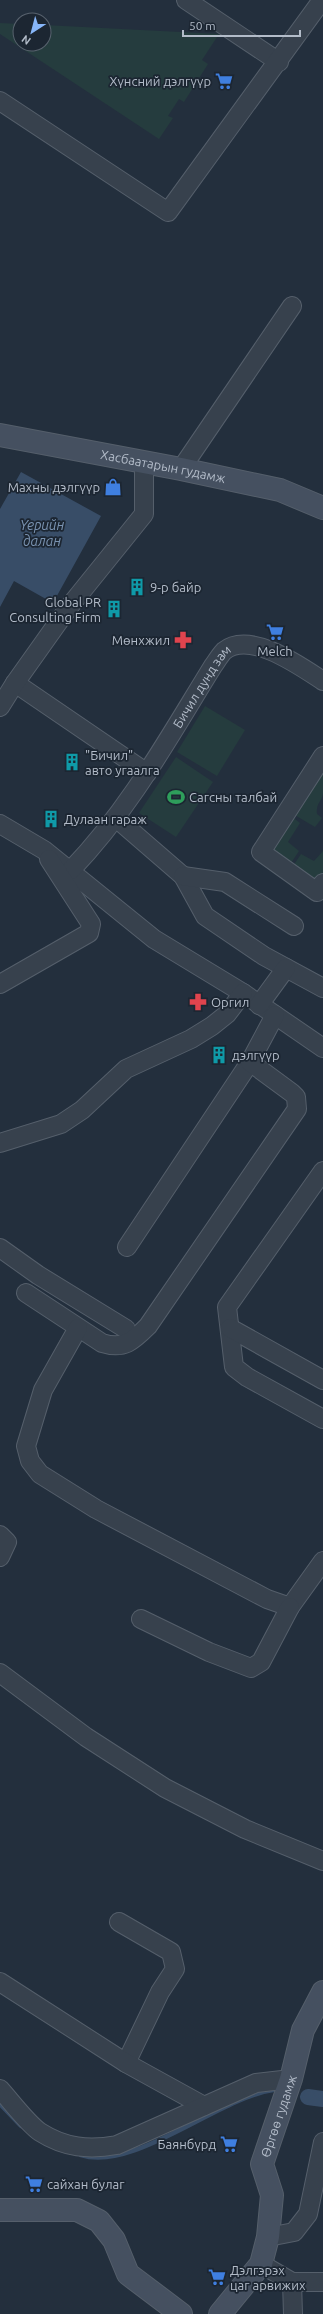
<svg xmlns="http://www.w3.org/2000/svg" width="323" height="2314" font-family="Ubuntu,sans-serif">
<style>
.green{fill:#253c3e}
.water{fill:#384d67}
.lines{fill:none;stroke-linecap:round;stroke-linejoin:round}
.stream{stroke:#384d67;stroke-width:4.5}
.canal{stroke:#384d67;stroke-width:16}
.street-casing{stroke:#555f6b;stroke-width:20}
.secondary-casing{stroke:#555f6b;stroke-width:24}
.street{stroke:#37414d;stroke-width:18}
.secondary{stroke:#455060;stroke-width:22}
.labels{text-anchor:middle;stroke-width:3.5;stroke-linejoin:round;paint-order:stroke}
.poi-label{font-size:13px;fill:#b3bcc9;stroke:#1c2632;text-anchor:start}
.street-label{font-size:13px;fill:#b3bcc9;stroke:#1c2632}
.water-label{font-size:14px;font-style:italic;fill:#7a93b1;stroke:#1c2632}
</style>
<rect width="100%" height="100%" fill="#232f3d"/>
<g class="green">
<polygon points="0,23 20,24 20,44 44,44 44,25 219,34 202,60 208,64 184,102 179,99 168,116 173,118 159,139 0,34"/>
<polygon points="205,706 245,730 217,776 177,752"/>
<polygon points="176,757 213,782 176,837 139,813"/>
<path d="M 323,770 C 323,777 323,786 323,793 C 322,802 316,802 317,814 L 322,818 L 315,827 L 293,814 Z"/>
<polygon points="291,816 300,823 288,842 299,851 291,863 274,850 273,846"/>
<polygon points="323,851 323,872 319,878 310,878 293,866 301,854 314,861"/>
</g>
<polygon class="water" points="21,472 101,516 53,603 14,581 0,607 0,509"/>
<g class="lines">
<g class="stream">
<polyline points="0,2104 21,2126"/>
<path d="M 81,2155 C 134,2172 218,2098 273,2090"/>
</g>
<polyline class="canal" points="308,2097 323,2099"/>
<g class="street-casing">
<g id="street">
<polyline points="186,0 279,62"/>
<polyline points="0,101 168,212 322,0"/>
<polyline points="181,469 292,306"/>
<polyline points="15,683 147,773"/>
<polyline points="0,707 15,683 69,607 144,514 144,462"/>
<polyline points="323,756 261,852 317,892 323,883"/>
<polyline points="116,818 183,876 205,916 264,956 323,988"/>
<polyline points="0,824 44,850 154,939 243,993 323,1048"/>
<path id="s1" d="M 71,870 C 129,810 169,737 213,666 C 216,662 220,655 224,651 C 250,630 300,666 323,681"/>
<polyline points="183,876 225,882 294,926"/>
<polyline points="0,984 89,933 91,924 49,859"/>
<polyline points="259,1005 286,968"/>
<polyline points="0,1143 61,1124 82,1110 126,1069 191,1039 212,1026 227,1014 243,993"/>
<polyline points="323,1171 227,1307 234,1367 247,1377 323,1419"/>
<polyline points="127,1247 250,1062 275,1015"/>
<polyline points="0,1248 38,1275 126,1329"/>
<path d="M 26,1293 L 102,1343 C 124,1350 133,1341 148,1326 L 297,1109 L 296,1097 L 292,1093 L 250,1062"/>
<polyline points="78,1328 43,1390 26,1446 30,1461 40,1474 96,1509 267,1599 290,1607 323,1561"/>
<polyline points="230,1328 323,1380"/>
<polyline points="0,1535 7,1542 0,1557"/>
<polyline points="141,1619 209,1652 251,1668 261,1662 290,1607"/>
<polyline points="0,1673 86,1737 165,1788 245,1829 323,1861"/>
<polyline points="119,1922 171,1952 175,1969 160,1992 126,2063"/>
<polyline points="0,1982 126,2063 204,2106"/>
<path d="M 0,2089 C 10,2100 28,2124 40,2132 C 65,2148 89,2150 117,2145 L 256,2083 L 291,2079"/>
<polyline points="268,2237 294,2232 308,2214 323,2142"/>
<polyline points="261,2264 292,2282 323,2282"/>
<polyline points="292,2282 293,2314"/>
</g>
</g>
<g class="secondary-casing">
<g id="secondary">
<path id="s2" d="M 0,435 L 181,469 L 280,490 L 323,508"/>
<polyline points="0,2210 77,2210 99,2221 114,2240 128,2274 181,2314"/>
<path id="s3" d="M 220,2314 L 261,2264 L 268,2237 L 272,2195 L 262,2164 L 291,2079 L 303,2030 L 323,1992"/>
</g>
</g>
<use href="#street" class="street"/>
<use href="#secondary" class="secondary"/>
</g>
<defs>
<g id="supermarket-bare" transform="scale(1.38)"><path d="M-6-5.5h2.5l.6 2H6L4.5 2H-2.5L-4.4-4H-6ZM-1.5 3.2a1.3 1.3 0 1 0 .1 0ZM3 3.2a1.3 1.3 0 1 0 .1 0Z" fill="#3f7fe0" stroke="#1c2632" stroke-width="2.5" paint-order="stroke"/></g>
<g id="shop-bare" transform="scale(1.38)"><path d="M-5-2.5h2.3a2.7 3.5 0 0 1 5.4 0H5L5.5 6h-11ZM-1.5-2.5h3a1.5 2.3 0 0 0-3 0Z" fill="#3f7fe0" stroke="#1c2632" stroke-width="2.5" paint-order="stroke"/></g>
<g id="building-bare" transform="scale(1.38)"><path d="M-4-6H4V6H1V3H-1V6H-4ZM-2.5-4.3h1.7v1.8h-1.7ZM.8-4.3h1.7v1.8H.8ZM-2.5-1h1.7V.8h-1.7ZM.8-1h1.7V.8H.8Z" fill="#0f9aa8" stroke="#1c2632" stroke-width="2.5" paint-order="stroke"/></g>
<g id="pharmacy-bare" transform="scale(1.38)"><path d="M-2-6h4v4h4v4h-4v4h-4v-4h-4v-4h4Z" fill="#e0444e" stroke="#1c2632" stroke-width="2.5" paint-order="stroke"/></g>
<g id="stadium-bare" transform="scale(1.38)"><path d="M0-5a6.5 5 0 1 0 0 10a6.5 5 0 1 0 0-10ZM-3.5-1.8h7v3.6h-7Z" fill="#2e9e5b" stroke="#1c2632" stroke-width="2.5" paint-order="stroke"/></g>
</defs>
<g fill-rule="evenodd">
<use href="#supermarket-bare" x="224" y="81"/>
<use href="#shop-bare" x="113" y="487"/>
<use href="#building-bare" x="137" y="587"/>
<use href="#building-bare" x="114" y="609"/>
<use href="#supermarket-bare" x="275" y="632"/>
<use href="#pharmacy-bare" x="183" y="640"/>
<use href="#building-bare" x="72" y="762"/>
<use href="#stadium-bare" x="176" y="797"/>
<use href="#building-bare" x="51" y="819"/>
<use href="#pharmacy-bare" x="198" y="1002"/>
<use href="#building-bare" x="219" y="1055"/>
<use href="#supermarket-bare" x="229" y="2144"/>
<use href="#supermarket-bare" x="34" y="2184"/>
<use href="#supermarket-bare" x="217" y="2277"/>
</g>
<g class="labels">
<g class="poi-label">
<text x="211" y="86" text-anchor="end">Хүнсний дэлгүүр</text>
<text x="100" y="492" text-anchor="end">Махны дэлгүүр</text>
<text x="150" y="592">9-р байр</text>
<text x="101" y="607" text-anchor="end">Global PR<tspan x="101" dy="15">Consulting Firm</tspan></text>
<text x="170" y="645" text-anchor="end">Мөнхжил</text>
<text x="275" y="656" text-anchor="middle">Melch</text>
<text x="85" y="760">"Бичил"<tspan x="85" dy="15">авто угаалга</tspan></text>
<text x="189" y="802">Сагсны талбай</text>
<text x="64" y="824">Дулаан гараж</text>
<text x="211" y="1007">Оргил</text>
<text x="232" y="1060">дэлгүүр</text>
<text x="216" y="2149" text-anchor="end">Баянбүрд</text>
<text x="47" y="2189">сайхан булаг</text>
<text x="230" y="2275">Дэлгэрэх<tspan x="230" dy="15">цаг арвижих</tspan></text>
</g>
<g class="street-label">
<text dy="5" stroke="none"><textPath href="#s2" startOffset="166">Хасбаатарын гудамж</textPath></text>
<text dy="5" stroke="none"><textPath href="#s1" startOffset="226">Бичил дунд зам</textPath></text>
<text dy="5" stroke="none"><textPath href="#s3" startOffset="218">Өргөө гудамж</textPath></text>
</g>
<g class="water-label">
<text x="42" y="530">Үерийн<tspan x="42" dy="16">далан</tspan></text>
</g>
</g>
<g transform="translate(32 32) rotate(216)"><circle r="19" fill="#1c2632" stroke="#58626e"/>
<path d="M0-3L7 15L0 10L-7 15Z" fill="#87b6f9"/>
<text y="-6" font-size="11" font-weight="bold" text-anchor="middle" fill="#b3bcc9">N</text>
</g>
<path d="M183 30v6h117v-6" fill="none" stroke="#b3bcc9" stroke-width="2"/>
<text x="189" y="30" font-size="12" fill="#b3bcc9" stroke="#1c2632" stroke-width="3" paint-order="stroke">50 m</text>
</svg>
